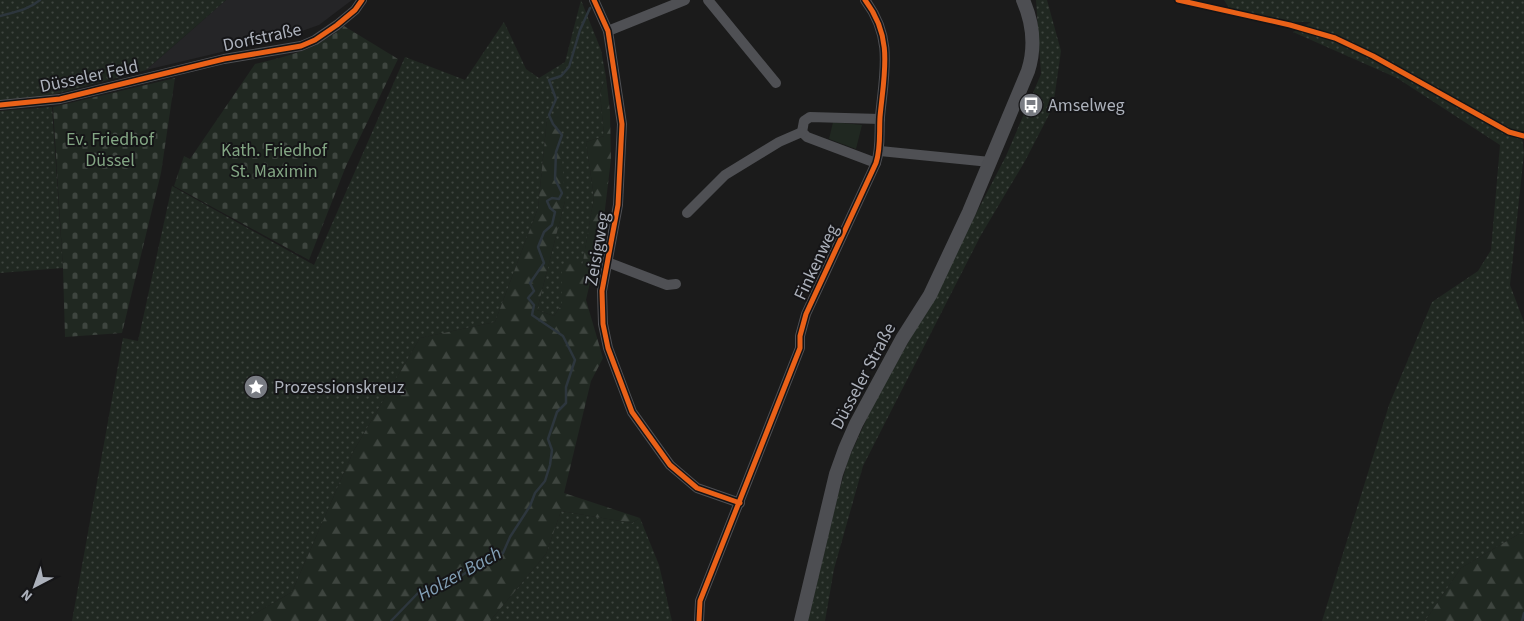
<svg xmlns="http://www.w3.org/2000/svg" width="1524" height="621" font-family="'Source Sans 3',sans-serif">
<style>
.built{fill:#252527}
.grass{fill:url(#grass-dots)}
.forest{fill:url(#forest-firs)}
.cemetery{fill:url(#cemetery-stones)}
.green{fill:#202821}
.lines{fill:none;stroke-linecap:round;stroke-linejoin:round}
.stream{stroke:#2d363d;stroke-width:2.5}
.minor{stroke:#4f5054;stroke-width:10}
.secondary{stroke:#4d4e52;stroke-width:14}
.cycleway-casing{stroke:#151517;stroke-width:8}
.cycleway{stroke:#ea6118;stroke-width:5}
.labels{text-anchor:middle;stroke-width:4;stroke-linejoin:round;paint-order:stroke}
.street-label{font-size:18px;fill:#acb1bb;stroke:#151517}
.poi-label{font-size:18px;fill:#acb1bb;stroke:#151517;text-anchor:start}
.park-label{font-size:18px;fill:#83a684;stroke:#151517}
.water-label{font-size:19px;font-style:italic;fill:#83a0b6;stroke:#151517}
</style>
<defs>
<pattern id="grass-dots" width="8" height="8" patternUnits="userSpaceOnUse" patternTransform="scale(1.25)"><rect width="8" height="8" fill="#202821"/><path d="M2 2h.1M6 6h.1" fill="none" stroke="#3e453f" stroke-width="1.8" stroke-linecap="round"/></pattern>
<pattern id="forest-firs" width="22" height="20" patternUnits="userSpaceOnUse" patternTransform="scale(1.25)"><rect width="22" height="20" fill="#202821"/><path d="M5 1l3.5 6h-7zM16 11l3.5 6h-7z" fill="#3e453f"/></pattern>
<pattern id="cemetery-stones" width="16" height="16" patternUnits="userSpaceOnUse" patternTransform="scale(1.25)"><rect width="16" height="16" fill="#202821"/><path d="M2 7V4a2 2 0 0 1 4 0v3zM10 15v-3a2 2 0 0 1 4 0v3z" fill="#3e453f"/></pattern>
</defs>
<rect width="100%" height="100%" fill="#1b1b1b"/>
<polygon class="built" points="226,0 352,0 319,25 288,36 146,70"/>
<g class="grass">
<polygon points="0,0 226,0 146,70 44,97 0,102"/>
<polygon points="581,0 601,50 606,77 600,92 604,136 586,142 594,197 582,268 562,269 562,304 554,316 537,310 565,201 547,118 538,208 495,322 420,338 353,452 292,592 251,616 249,621 72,621 123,338 138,341 172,186 314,265 405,57 465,80 504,22 526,69 539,78 565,62"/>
<polygon points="1036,0 1047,0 1061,51 1053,107 1025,161 981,235 863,466 834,569 825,621 808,621 837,499 848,460 874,403 918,325 1006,156 1041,74"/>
<polygon points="1224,0 1524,0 1524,131 1521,131 1524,153 1510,285 1524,322 1524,531 1461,568 1425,621 1322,621 1389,405 1432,302 1478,271 1491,250 1500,145 1397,78 1293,32 1311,22 1290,22 1229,8"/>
<polygon points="52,107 63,268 0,273 0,111"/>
<polygon points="561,511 632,523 640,518 659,565 672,621 490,621 546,554"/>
</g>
<g class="forest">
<polygon points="606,77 610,112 611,159 603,226 586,300 603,358 591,381 564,493 640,518 632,523 561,511 546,554 490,621 249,621 251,616 292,592 353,452 420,338 495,322 538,208 547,118 559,113 565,201 537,310 554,316 562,304 562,269 574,256 582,267 594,197 586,142 604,136 600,92"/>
<polygon points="1524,531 1524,621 1425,621 1461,568"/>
</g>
<g class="cemetery">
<path d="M 344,26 L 398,59 L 346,166 L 309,260 L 174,186 L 184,156 L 190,159 L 255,64 C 289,56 317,49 344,26 Z"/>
<polygon points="175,78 161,173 122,333 65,337 63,268 53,107"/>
</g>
<polygon class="green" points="833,122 862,125 856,149 829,139"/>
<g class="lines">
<g class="stream">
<path d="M 0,16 C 15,12 28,10 40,0"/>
<polyline points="391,621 419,592 448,576 461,576 477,565 497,557 503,553 510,537 530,506 535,493 545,481 550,465 552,450 548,439 557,412 566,403 566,387 575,360 563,336 532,315 534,305 528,298 534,291 530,283 544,263 538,247 544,232 552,225 555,212 550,208 547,201 552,198 559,199 562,193 555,179 556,152 562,135 553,124 549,115 556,99 549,80 561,76 569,67 580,30 590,8"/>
<polyline points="1522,621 1524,613"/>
</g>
<g class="minor">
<polyline points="594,0 608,31 622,124 618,205 602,291 603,324 608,348 632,412 670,465 697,488 740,503"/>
<polyline points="708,0 776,83"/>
<polyline points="608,31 685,0"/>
<polyline points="0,105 60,99 224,59 301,46 315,40 337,25 355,10 362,0"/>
<polyline points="880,151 990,162"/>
<polyline points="876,163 807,137 802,132 804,121 810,117 880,119"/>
<polyline points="687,213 725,175 779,142 802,132"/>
<polyline points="607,262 667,285 676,284"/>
<path d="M 699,621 L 700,601 L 800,348 L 800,336 L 806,314 L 876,163 C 881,148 879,133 880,117 C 884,73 894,38 865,0"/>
</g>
<path class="secondary" d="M 801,621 L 836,474 L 845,449 L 856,424 L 902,339 L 930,295 L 969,212 L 1028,71 C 1036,46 1033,23 1023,0"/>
<g class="cycleway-casing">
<g id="cycleway">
<polyline points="594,0 608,31 622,124 618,205 602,291 603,324 608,348 632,412 670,465 697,488 740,503"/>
<polyline points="1178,0 1290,25 1335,38 1373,56 1509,132 1524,136"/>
<polyline points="0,105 60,99 224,59 301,46 315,40 337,25 355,10 362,0"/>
<path d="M 699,621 L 700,601 L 800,348 L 800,336 L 806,314 L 876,163 C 881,148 879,133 880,117 C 884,73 894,38 865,0"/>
</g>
</g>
<use href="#cycleway" class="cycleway"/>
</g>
<defs>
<g id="bus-disc" transform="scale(1.25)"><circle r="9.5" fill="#797c83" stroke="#151517"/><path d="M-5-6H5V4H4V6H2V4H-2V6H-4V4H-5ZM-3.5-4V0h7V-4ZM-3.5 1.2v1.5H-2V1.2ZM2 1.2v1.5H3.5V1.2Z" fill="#fff"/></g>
<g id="sight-disc" transform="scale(1.25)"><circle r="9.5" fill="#797c83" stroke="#151517"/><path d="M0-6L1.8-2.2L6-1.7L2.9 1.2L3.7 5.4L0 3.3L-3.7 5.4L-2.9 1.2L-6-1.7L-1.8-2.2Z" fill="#fff"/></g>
</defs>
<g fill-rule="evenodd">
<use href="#bus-disc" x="1031" y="105"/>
<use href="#sight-disc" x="256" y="387"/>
</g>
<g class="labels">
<g class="street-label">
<text transform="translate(262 37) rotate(-12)" y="6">Dorfstraße</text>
<text transform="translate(89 76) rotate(-12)" y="6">Düsseler Feld</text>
<text transform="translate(597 249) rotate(-80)" y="6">Zeisigweg</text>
<text transform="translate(816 262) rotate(-65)" y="6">Finkenweg</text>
<text transform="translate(863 376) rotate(-62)" y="6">Düsseler Straße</text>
</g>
<g class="poi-label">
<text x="1048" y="111">Amselweg</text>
<text x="274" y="393">Prozessionskreuz</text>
</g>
<g class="park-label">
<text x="110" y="145">Ev. Friedhof<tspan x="110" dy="21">Düssel</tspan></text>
<text x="274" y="156">Kath. Friedhof<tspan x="274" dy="21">St. Maximin</tspan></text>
</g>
<g class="water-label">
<text transform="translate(459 573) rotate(-29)" y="7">Holzer Bach</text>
</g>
</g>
<g transform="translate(35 586) rotate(221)" stroke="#151517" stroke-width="4" paint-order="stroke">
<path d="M0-4L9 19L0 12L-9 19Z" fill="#acb1bb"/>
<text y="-8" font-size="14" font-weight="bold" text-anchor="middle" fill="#acb1bb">N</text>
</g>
</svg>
